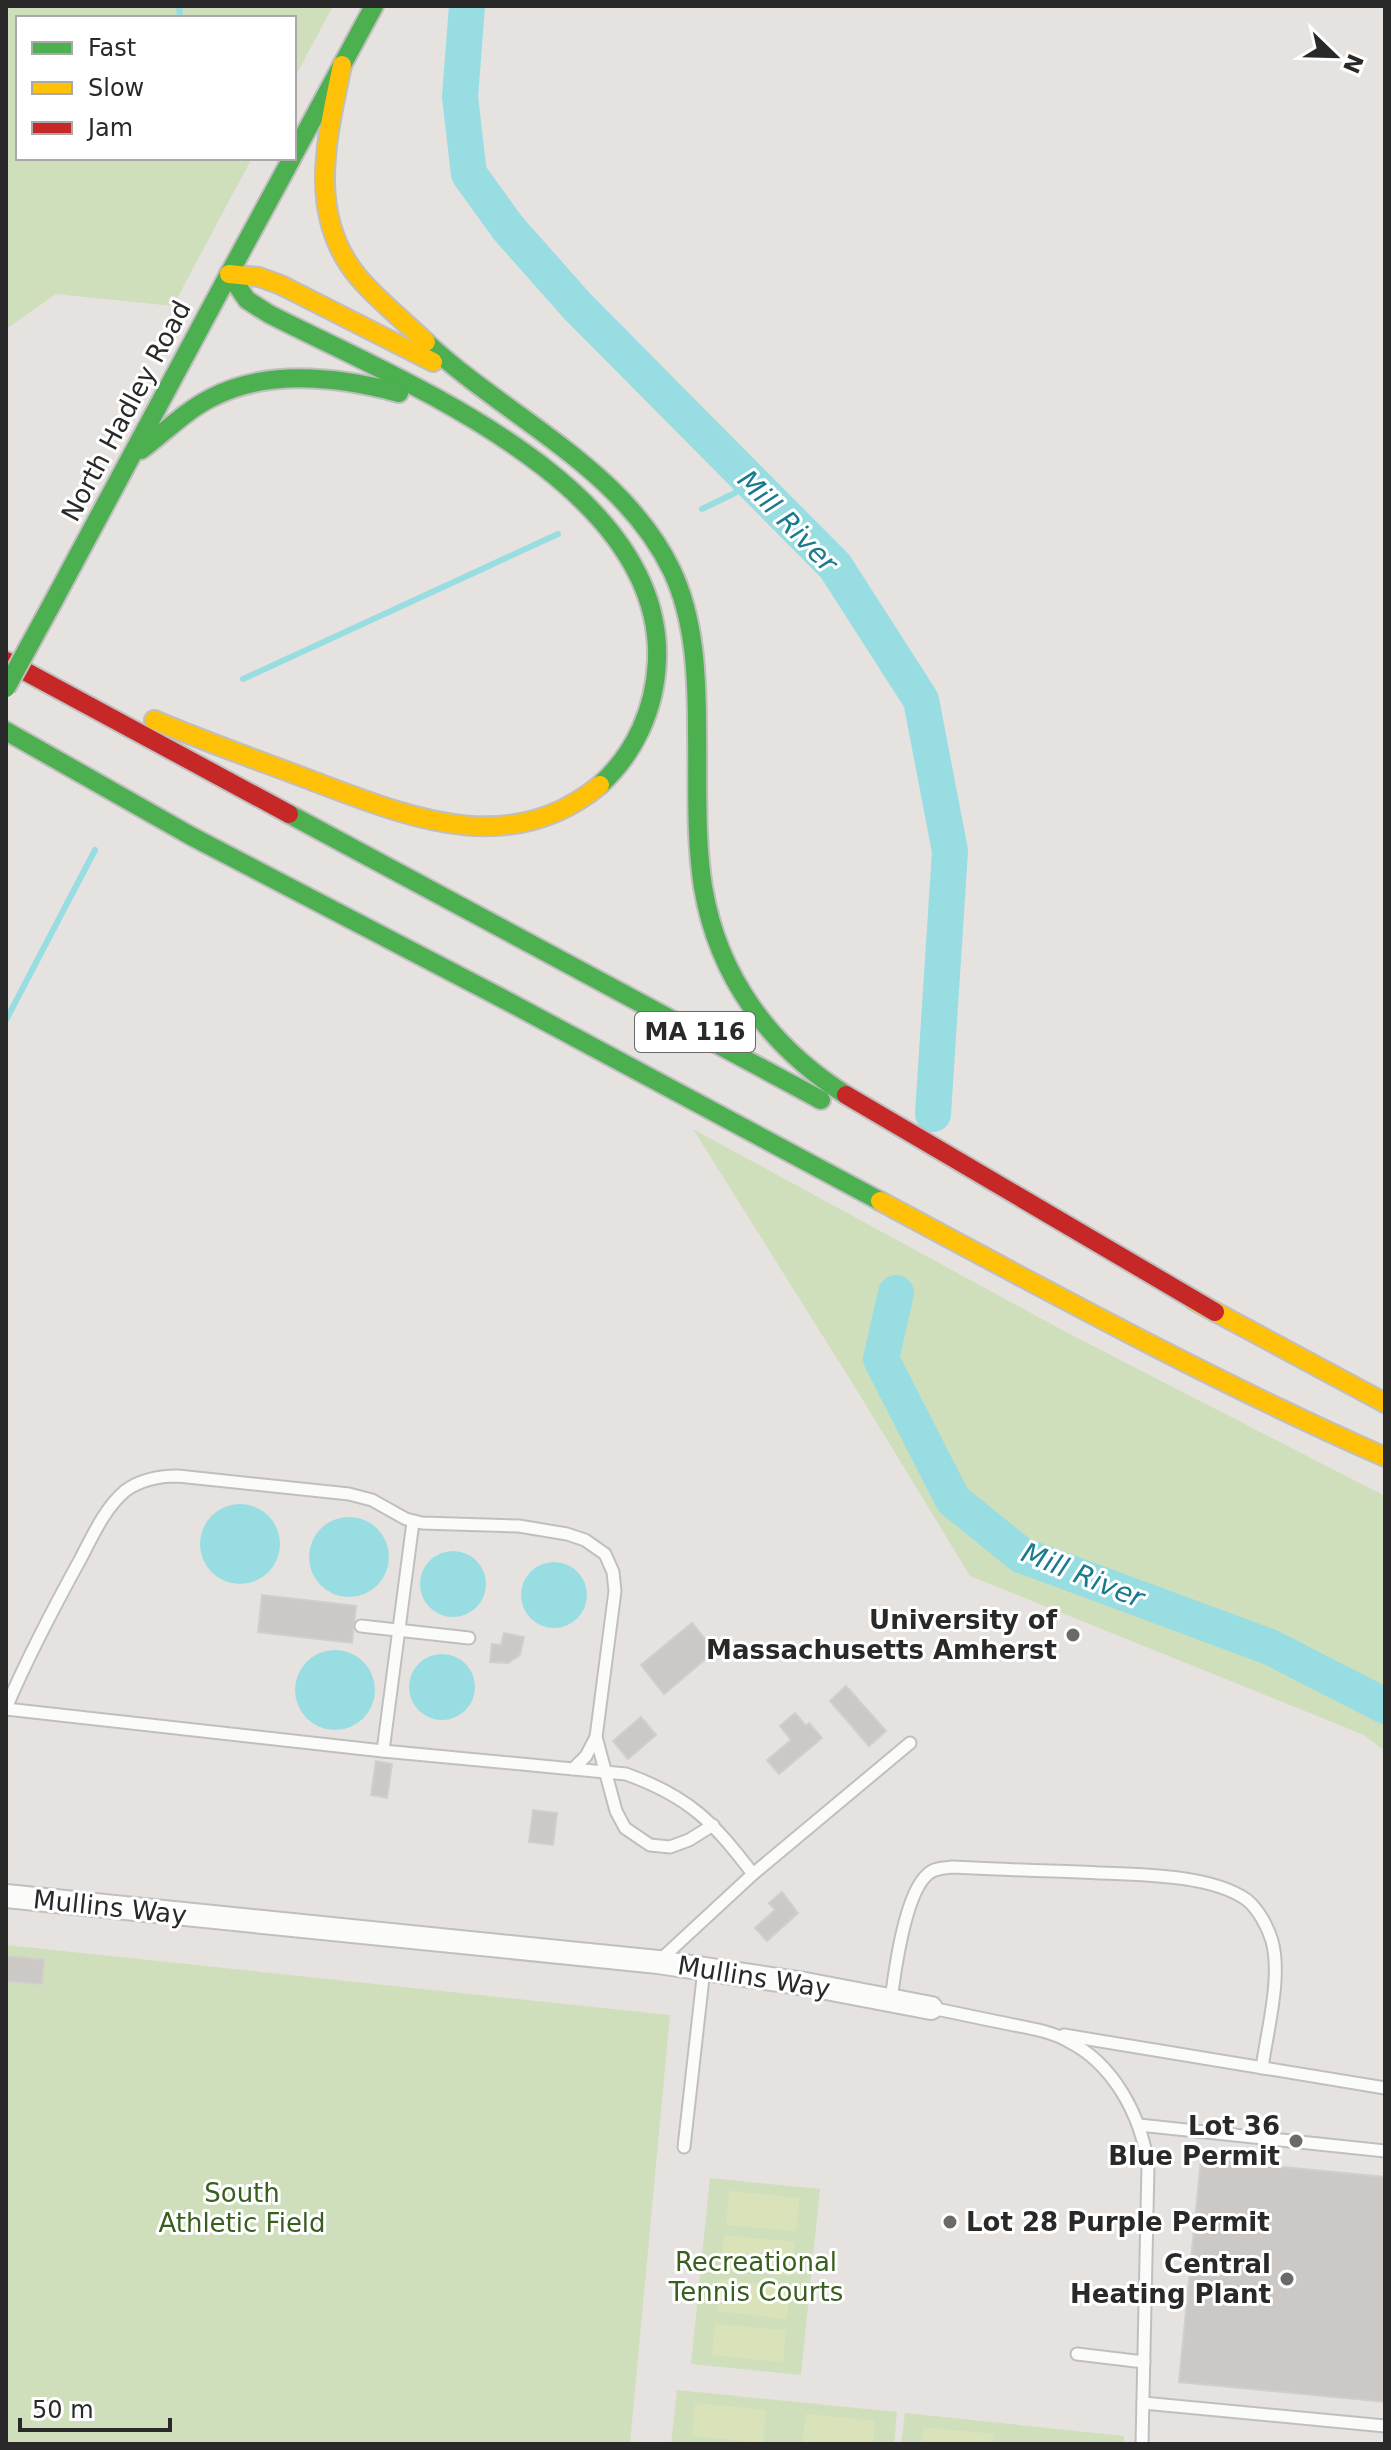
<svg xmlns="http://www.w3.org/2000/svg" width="1391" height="2450" font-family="'DejaVu Sans',sans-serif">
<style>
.green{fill:#d0dfbb}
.pitch{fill:#dae2b9}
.water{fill:#98dde2}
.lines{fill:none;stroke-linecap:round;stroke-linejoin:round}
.stream{stroke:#98dde2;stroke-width:6}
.river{stroke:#98dde2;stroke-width:36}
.building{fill:#cbc8c6;stroke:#d1cecc;stroke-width:2}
.lane-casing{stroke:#c0bfc0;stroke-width:15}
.street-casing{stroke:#c0bfc0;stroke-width:26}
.fast-casing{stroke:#c0bfc0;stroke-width:22}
.slow-casing{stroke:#c0bfc0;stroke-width:22}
.jam-casing{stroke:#c0bfc0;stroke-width:22}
.lane{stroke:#fbfbfa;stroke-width:11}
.street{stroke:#fbfbfa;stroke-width:22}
.fast{stroke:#4caf50;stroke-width:18}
.slow{stroke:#ffc107;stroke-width:18}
.jam{stroke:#c62828;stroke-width:18}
.fast-bridge-casing{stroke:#bfbebd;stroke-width:22;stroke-linecap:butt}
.fast-bridge{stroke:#4caf50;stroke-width:18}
.poi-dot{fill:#6b6a69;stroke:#fff;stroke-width:3}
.labels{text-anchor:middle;stroke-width:6;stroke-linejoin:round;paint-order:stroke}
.shield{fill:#fff;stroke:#696969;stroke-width:2}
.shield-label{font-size:24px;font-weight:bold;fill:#292929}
.street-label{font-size:26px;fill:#292929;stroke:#fff}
.poi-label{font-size:26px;font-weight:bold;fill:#292929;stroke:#fff;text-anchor:end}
.park-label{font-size:26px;fill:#395f20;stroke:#fff}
.water-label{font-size:28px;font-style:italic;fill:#197b8d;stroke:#fff}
</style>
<rect width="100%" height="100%" fill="#e6e2e0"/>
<g class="green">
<polygon points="6,6 333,6 294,79 294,18 18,18 18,158 252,158 173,306 56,294 6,329"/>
<polygon points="693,1129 1064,1331 1385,1496 1385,1751 1364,1735 970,1576 861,1397"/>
<polygon points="6,1945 670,2015 630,2444 6,2444"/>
<polygon points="710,2178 820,2189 801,2375 691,2364"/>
<polygon points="677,2390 897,2412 894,2444 671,2444"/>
<polygon points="905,2413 1124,2436 1124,2444 901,2444"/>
</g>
<g class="pitch">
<polygon points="729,2191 799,2198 796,2231 726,2225"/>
<polygon points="724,2235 795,2242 791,2276 721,2268"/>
<polygon points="720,2279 790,2287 787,2319 717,2311"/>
<polygon points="715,2324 786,2330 783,2362 712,2355"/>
<polygon points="695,2403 766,2410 763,2443 692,2436"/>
<polygon points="806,2414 875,2421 873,2444 802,2444"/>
<polygon points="923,2427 994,2434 993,2444 921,2444"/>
</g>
<g class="water">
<circle cx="240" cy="1544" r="40"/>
<circle cx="349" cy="1557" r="40"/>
<circle cx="453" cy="1584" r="33"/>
<circle cx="554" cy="1595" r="33"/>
<circle cx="335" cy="1690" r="40"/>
<circle cx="442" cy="1687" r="33"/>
</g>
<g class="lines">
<g class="stream">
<polyline points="179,6 180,18"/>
<polyline points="702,509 735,493 746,475"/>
<polyline points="243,679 558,534"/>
<polyline points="6,1020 95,850"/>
</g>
<g class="river">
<polyline points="467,6 460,97 469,174 508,228 578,307 835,566 921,700 950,851 933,1114"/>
<polyline points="896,1293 881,1359 953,1500 1021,1555 1270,1647 1385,1706"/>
</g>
</g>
<g class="building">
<polygon points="262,1595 356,1606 352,1643 258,1632"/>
<polygon points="692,1623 715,1651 664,1694 641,1665"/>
<polygon points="504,1633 524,1637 520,1655 508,1663 490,1662 492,1644 501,1645"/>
<polygon points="846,1686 886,1731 869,1746 830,1701"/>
<polygon points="795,1713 806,1726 809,1723 822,1738 779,1774 767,1760 791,1740 780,1726"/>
<polygon points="641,1717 656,1735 628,1759 613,1741"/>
<polygon points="376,1761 392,1764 387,1798 371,1795"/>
<polygon points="533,1810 557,1813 553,1845 529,1842"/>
<polygon points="782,1892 798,1913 767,1941 755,1928 775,1910 769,1903"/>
<polygon points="6,1956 44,1960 42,1984 6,1981"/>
<polygon points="1201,2159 1385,2177 1385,2402 1179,2382"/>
</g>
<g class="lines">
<g class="lane-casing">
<g id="lane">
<polyline points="361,1626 469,1638"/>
<path d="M 6,1708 C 28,1656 54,1607 81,1558 C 93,1535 105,1508 125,1491 C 141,1479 159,1476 178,1476 L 349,1494 L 372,1500 L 406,1519 L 422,1523 L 519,1526 L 567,1534 L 585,1540 L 605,1554 L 613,1572 L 615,1591 L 596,1737 L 616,1811 L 625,1828 L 650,1845 L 670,1847 L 689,1840 L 713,1825"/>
<path d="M 6,1709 L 383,1751 L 626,1774 C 690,1797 713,1822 753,1874"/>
<polyline points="383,1751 413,1522"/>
<polyline points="573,1769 586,1756 596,1737"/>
<polyline points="659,1961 753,1874 910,1743"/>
<path d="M 891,2000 C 895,1969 905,1893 928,1874 C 934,1868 944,1868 952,1867 C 995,1869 1037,1871 1080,1872 C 1127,1875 1208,1872 1247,1900 C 1258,1909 1268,1927 1272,1941 C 1282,1977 1267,2031 1262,2068"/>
<path d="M 931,2008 C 957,2013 983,2019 1009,2024 C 1029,2028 1050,2031 1068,2041 C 1114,2064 1141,2116 1148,2165 L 1142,2444"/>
<polyline points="1064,2035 1385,2088"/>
<polyline points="1139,2125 1385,2151"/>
<polyline points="684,2147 704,1969"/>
<polyline points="1077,2354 1144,2362"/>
<polyline points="1143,2403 1385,2426"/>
</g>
</g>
<g class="street-casing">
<polyline id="street" points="6,1896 658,1962 805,1984 931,2008"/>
</g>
<g class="fast-casing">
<g id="fast">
<polyline points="294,154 374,6"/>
<polyline points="229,274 292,158"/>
<path d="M 229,274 L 247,300 L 269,314 C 400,381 664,483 657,661 C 655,709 635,753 600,785"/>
<path d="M 426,342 C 506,417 623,468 672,571 C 695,620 697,677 697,731 C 698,783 695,836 703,887 C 718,977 770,1047 846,1095"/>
<path d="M 141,450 C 164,433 185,411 211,398 C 268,368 339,377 399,393"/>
<polyline points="53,602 229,274"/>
<polyline points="6,731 191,836 509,1002 880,1201"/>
<polyline points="289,814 821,1100"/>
</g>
</g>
<g class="slow-casing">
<g id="slow">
<path d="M 342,65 C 327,138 306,215 359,278 C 379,301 404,321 426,342"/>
<polyline points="229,274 259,277 281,285 433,362"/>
<path d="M 154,720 C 206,742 260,761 313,781 C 409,817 509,860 600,785"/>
<path d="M 880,1201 C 1046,1290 1212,1381 1385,1457"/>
<polyline points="1195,1301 1385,1403"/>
</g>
</g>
<g class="jam-casing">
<g id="jam">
<polyline points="6,661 289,814"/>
<polyline points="846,1095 1215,1312"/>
</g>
</g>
<use href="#lane" class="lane"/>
<use href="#street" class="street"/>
<use href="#fast" class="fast"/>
<use href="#slow" class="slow"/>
<use href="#jam" class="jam"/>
<g class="fast-bridge-casing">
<polyline id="fast-bridge" points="6,688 53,602"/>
</g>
<use href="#fast-bridge" class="fast-bridge"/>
</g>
<g class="poi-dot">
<circle cx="1073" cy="1635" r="8"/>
<circle cx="1296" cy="2141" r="8"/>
<circle cx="950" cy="2222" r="8"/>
<circle cx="1287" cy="2279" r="8"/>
</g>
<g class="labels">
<rect class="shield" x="635" y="1012" width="120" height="40" rx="6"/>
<g class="shield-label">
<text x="695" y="1040">MA 116</text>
</g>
<g class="street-label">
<text transform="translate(126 411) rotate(-62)" y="9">North Hadley Road</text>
<text transform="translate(110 1907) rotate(6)" y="9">Mullins Way</text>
<text transform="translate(754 1977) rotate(9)" y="9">Mullins Way</text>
</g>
<g class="poi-label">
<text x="1057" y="1629">University of<tspan x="1057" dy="30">Massachusetts Amherst</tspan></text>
<text x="1280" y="2135">Lot 36<tspan x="1280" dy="30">Blue Permit</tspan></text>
<text x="966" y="2231" text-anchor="start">Lot 28 Purple Permit</text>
<text x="1271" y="2273">Central<tspan x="1271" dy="30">Heating Plant</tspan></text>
</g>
<g class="park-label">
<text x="242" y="2202">South<tspan x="242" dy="30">Athletic Field</tspan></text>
<text x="756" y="2271">Recreational<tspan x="756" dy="30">Tennis Courts</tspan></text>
</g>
<g class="water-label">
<text transform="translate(788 521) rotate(46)" y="10">Mill River</text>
<text transform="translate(1083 1575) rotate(22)" y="10">Mill River</text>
</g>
</g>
<rect width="1391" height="2450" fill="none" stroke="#292929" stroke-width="16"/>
<rect x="16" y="16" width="280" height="144" fill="#ffffff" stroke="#a9a9a9" stroke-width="2"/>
<rect x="32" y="42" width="40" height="12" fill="#4caf50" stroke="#a9a9a9" stroke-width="2"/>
<text x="88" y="56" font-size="24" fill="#292929">Fast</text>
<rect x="32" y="82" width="40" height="12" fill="#ffc107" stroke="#a9a9a9" stroke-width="2"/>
<text x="88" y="96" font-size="24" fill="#292929">Slow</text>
<rect x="32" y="122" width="40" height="12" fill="#c62828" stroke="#a9a9a9" stroke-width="2"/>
<text x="88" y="136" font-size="24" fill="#292929">Jam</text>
<g transform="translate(1335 56) rotate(113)" stroke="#ffffff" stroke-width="6" paint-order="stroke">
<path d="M0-6L14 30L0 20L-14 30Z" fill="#292929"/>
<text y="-12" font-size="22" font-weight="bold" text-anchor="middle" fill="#292929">N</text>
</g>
<path d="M20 2418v12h150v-12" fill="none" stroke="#292929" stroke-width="4"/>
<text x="32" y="2418" font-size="24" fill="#292929" stroke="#ffffff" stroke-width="6" paint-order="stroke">50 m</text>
</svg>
